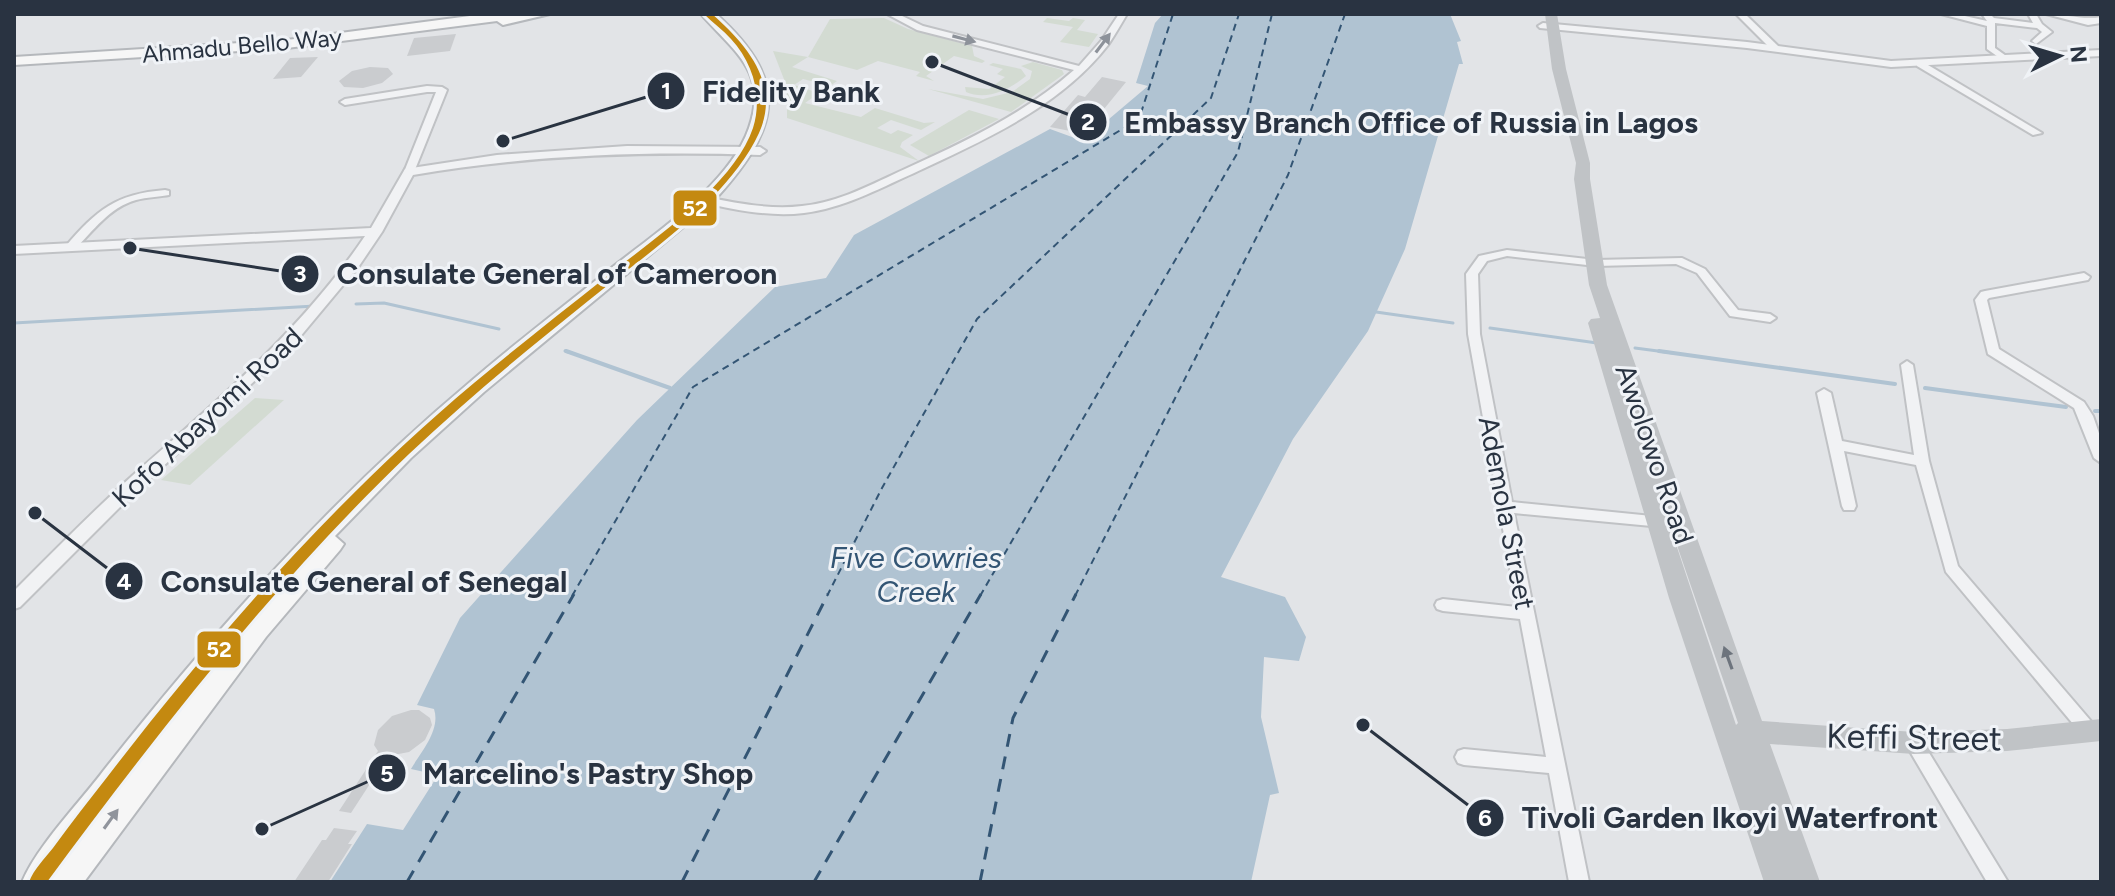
<svg xmlns="http://www.w3.org/2000/svg" width="2115" height="896" font-family="Figtree,sans-serif">
<style>
.green{fill:#d3dbd2}
.water{fill:#b0c3d2}
.lines{fill:none;stroke-linecap:round;stroke-linejoin:round}
.stream-far1{stroke:#b0c3d2;stroke-width:3}
.stream{stroke:#b0c3d2;stroke-width:4}
.ferry-far1{stroke:#335574;stroke-width:2;stroke-dasharray:7 5;stroke-linecap:butt}
.ferry{stroke:#335574;stroke-width:3;stroke-dasharray:13 10;stroke-linecap:butt}
.building{fill:#cacccf}
.minor-casing{stroke:#c0c2c5;stroke-width:4}
.tertiary-casing{stroke:#c0c2c5;stroke-width:4}
.trunk-casing{stroke:#b5b8bc;stroke-width:4}
.minor{fill:#f1f2f4;fill-rule:evenodd}
.tertiary{fill:#f1f2f4;fill-rule:evenodd}
.secondary{fill:#c0c3c6;fill-rule:evenodd}
.trunk{fill:#f6f6f6;fill-rule:evenodd}
.bus-1-casing{stroke:#f0f3f7;stroke-width:6}
.bus-1{fill:#c48910;fill-rule:evenodd}
.oneway{fill:#8d929a}
.oneway2{fill:#6d747d}
.oneway3{fill:#90949c}
.labels{text-anchor:middle;stroke-width:6;stroke-linejoin:round;paint-order:stroke}
.far-street-label{font-size:24px;fill:#293341;stroke:#f0f3f7}
.street-label{font-size:28px;fill:#293341;stroke:#f0f3f7}
.water-label{font-size:30px;font-style:italic;fill:#335574;stroke:#f0f3f7}
.near-street-label{font-size:34px;fill:#293341;stroke:#f0f3f7}
.leader{fill:none;stroke:#293341;stroke-width:3}
.callout-dot{fill:#293341;stroke:#f0f3f7;stroke-width:3}
.mark-label{font-size:24px;text-anchor:middle;font-weight:bold;fill:#fff}
.callout-label{font-size:30px;text-anchor:middle;font-weight:bold;fill:#293341;stroke:#f0f3f7;stroke-width:6;stroke-linejoin:round;paint-order:stroke}
.line-badge{stroke:#f0f3f7;stroke-width:3}
.badge-label{font-size:22px;text-anchor:middle;font-weight:bold;fill:#fff}
</style>
<rect width="100%" height="100%" fill="#e2e4e7"/>
<g class="green">
<polygon points="884,18 908,29 972,46 974,56 985,61 982,63 954,56 926,76 934,81 916,76 920,72 878,61 857,70 808,57 792,67 837,81 830,86 803,79 794,85 819,93 805,103 861,117 875,108 924,123 935,122 921,130 891,120 877,128 891,134 898,130 913,135 902,142 900,147 919,161 787,118 787,87 773,51 808,57 830,19"/>
<polygon points="1047,18 1069,21 1073,18 1085,20 1077,30 1098,34 1089,47 1060,42 1073,27 1043,22"/>
<polygon points="1033,62 1062,70 1064,74 1011,112 928,89 983,99 1012,92 1030,79 1032,71 1021,66"/>
<path d="M 993,63 L 1021,69 L 1026,76 C 1009,90 987,101 966,92 L 965,87 L 989,89 L 1005,77 L 997,74 L 1003,69 L 989,65 Z"/>
<polygon points="969,110 999,119 929,156 910,145"/>
<polygon points="255,398 284,400 190,485 161,480"/>
</g>
<path class="water" d="M 1163,14 L 1450,14 L 1461,41 L 1457,42 L 1463,64 L 1459,64 L 1405,249 L 1382,300 L 1368,331 L 1293,439 L 1221,577 L 1285,597 L 1306,637 L 1299,661 L 1264,657 L 1261,717 L 1279,793 L 1270,795 L 1251,882 L 330,882 L 367,824 L 403,830 L 438,775 L 411,769 C 421,752 441,730 434,709 L 417,705 L 460,618 L 637,420 L 775,287 L 826,278 L 854,235 L 1050,129 L 1083,141 L 1148,86 L 1136,83 L 1155,23 Z"/>
<g class="lines">
<g class="stream-far1">
<polyline points="356,304 384,303 499,329"/>
<polyline points="1376,312 1453,323"/>
<polyline points="14,323 315,306"/>
<polyline points="1490,328 1597,343"/>
<polyline points="1635,348 1673,353"/>
<polyline points="565,351 572,353"/>
</g>
<g class="stream">
<polyline points="566,351 670,388"/>
<polyline points="1659,351 1895,384"/>
<polyline points="1925,388 2066,407"/>
<polyline points="2095,411 2101,411"/>
</g>
<g class="ferry-far1">
<polyline points="572,596 693,387 1139,119 1173,14"/>
<polyline points="827,596 882,488 977,319 1211,98 1239,14"/>
<polyline points="980,596 1238,152 1272,14"/>
<polyline points="1075,596 1288,175 1345,14"/>
</g>
<g class="ferry">
<polyline points="407,882 574,594"/>
<polyline points="682,882 828,594"/>
<polyline points="814,882 981,594"/>
<polyline points="980,882 1013,718 1076,594"/>
</g>
</g>
<g class="building">
<polygon points="456,34 450,51 407,56 414,38"/>
<polygon points="318,57 301,77 273,79 290,58"/>
<polygon points="370,67 388,68 393,74 382,83 363,88 344,87 339,81 352,71"/>
<polygon points="1102,77 1126,82 1104,109 1096,107 1075,132 1050,127 1078,95 1085,97"/>
<polygon points="411,710 419,710 430,718 432,725 425,740 409,752 388,756 351,813 339,811 378,751 374,745 378,730 392,716"/>
<polygon points="334,828 357,831 348,844 352,844 328,882 294,882 322,840 326,840"/>
</g>
<g class="lines">
<g class="minor-casing">
<g id="minor">
<path d="M 887,14 L 898,14 L 923,26 L 1079,66 L 1101,41 L 1119,14 L 1127,14 C 1121,24 1115,35 1108,45 C 1059,108 982,141 912,174 C 876,190 843,208 804,213 C 770,217 734,210 701,202 L 701,198 L 705,197 C 737,203 770,210 802,206 C 840,202 872,184 905,169 C 966,141 1024,114 1074,70 L 917,30 Z"/>
<polygon points="1736,14 1745,14 1778,46 1778,50 1772,50"/>
<polygon points="1941,14 1956,14 1987,21 1982,14 1990,14 1994,18 2033,23 2028,14 2036,14 2042,24 2052,32 2036,44 2032,41 2042,32 2037,28 1995,23 1995,48 2009,58 2004,61 1987,49 1987,26"/>
<path d="M 2046,14 C 2065,14 2082,20 2101,17 L 2101,23 L 2088,25 Z"/>
<polygon points="1917,62 1923,62 2042,133 2033,135 1917,66"/>
<polygon points="427,86 442,87 447,90 414,172 409,175 404,172 436,92 427,92 345,105 340,102 345,99"/>
<path d="M 165,190 L 169,191 L 169,195 C 158,197 147,197 136,200 C 110,207 93,231 75,249 L 71,250 L 65,247 C 97,210 115,194 165,190 Z"/>
<polygon points="1507,250 1596,260 1682,258 1705,269 1738,310 1770,314 1776,318 1770,322 1730,316 1697,273 1676,264 1596,266 1507,256 1487,261 1478,274 1480,334 1512,502 1662,517 1667,518 1669,522 1667,526 1662,527 1514,513 1589,882 1569,882 1549,773 1464,765 1458,763 1455,757 1458,751 1464,749 1546,757 1520,619 1443,611 1437,609 1435,605 1437,601 1443,599 1517,607 1468,334 1466,274 1479,256"/>
<polygon points="2084,273 2090,277 2088,280 1989,298 1987,300 1999,349 2084,402 2093,416 2101,439 2101,463 2094,458 2074,408 1988,354 1975,300 1981,292 1985,291"/>
<polygon points="1907,361 1913,365 1929,461 1958,566 2096,727 2099,732 2096,737 2090,740 2084,737 1946,572 1916,465 1844,451 1856,506 1854,510 1844,510 1842,506 1817,393 1824,389 1831,393 1842,441 1914,455 1901,365"/>
<polygon points="1914,735 1920,738 2008,882 1987,882 1908,748 1905,743 1908,738"/>
</g>
</g>
<g class="tertiary-casing">
<g id="tertiary">
<polygon points="1543,23 1747,42 1891,61 2101,50 2101,56 1891,67 1747,48 1540,28 1538,26"/>
<path d="M 627,146 L 760,147 L 766,151 L 760,155 C 643,151 529,155 413,175 L 382,232 L 359,266 L 294,344 L 126,501 L 20,607 L 14,609 L 14,591 C 53,552 91,513 132,476 C 216,402 302,330 365,236 L 14,254 L 14,246 L 371,228 L 405,169 L 497,155 Z"/>
</g>
</g>
<g class="trunk-casing">
<g id="trunk">
<polygon points="485,14 550,14 503,25 497,21 287,48 14,65 14,57 287,40"/>
<path d="M 701,14 L 716,14 C 795,85 777,132 711,204 L 484,392 L 411,458 L 335,536 L 344,544 L 340,550 L 266,637 L 84,882 L 22,882 C 37,846 80,802 104,770 C 214,631 333,497 469,383 C 513,345 560,309 605,273 C 652,235 729,186 749,128 C 769,71 733,51 701,14 Z"/>
</g>
</g>
<use href="#minor" class="minor"/>
<use href="#tertiary" class="tertiary"/>
<path class="secondary" d="M 1545,14 L 1557,14 L 1566,69 L 1590,163 L 1590,179 L 1607,285 L 1762,721 L 1914,732 L 2007,729 L 2101,719 L 2101,741 L 2007,751 L 1914,754 L 1770,744 L 1820,882 L 1792,882 L 1742,740 L 1792,882 L 1764,882 L 1669,598 L 1588,323 L 1591,319 L 1600,318 L 1589,285 L 1574,179 L 1576,163 L 1552,69 ZM 1658,490 L 1738,723 L 1736,725 Z"/>
<use href="#trunk" class="trunk"/>
<g class="bus-1-casing">
<path id="bus-1" d="M 704,14 L 712,14 C 747,45 781,84 759,133 C 728,200 645,255 588,301 C 527,350 466,400 409,454 C 274,583 158,732 47,882 L 29,882 C 34,869 45,858 53,848 C 71,823 90,799 108,776 C 217,634 337,498 474,383 C 517,347 562,312 606,277 C 652,240 734,185 753,128 C 763,96 753,63 731,39 C 723,30 713,23 704,14 Z"/>
</g>
<use href="#bus-1" class="bus-1"/>
</g>
<defs><path id="oneway-solid" d="M-6-.8H1V-3.2L6.5 0L1 3.2V.8H-6Z" transform="scale(2)"/></defs>
<g class="oneway">
<use href="#oneway-solid" transform="translate(964 39) rotate(15)"/>
<use href="#oneway-solid" transform="translate(1103 43) rotate(-53)"/>
</g>
<use class="oneway2" href="#oneway-solid" transform="translate(1728 658) rotate(-110)"/>
<use class="oneway3" href="#oneway-solid" transform="translate(111 819) rotate(-54)"/>
<g class="labels">
<g class="far-street-label">
<text transform="translate(242 46) rotate(-5)" y="8">Ahmadu Bello Way</text>
</g>
<g class="street-label">
<text transform="translate(207 417) rotate(-43)" y="10">Kofo Abayomi Road</text>
<text transform="translate(1655 454) rotate(71)" y="10">Awolowo Road</text>
<text transform="translate(1507 513) rotate(79)" y="10">Ademola Street</text>
</g>
<g class="water-label">
<text x="916" y="568">Five Cowries<tspan x="916" dy="34">Creek</tspan></text>
</g>
<g class="near-street-label">
<text transform="translate(1914 737) rotate(1)" y="12">Keffi Street</text>
</g>
</g>
<path class="leader" d="M503 141L666 91M932 62L1088 122M130 248L300 274M35 513L124 581M262 829L387 773M1363 725L1485 818"/>
<g class="callout-dot">
<circle cx="503" cy="141" r="8"/>
<circle cx="932" cy="62" r="8"/>
<circle cx="130" cy="248" r="8"/>
<circle cx="35" cy="513" r="8"/>
<circle cx="262" cy="829" r="8"/>
<circle cx="1363" cy="725" r="8"/>
<circle cx="666" cy="91" r="20"/>
<circle cx="1088" cy="122" r="20"/>
<circle cx="300" cy="274" r="20"/>
<circle cx="124" cy="581" r="20"/>
<circle cx="387" cy="773" r="20"/>
<circle cx="1485" cy="818" r="20"/>
</g>
<g class="mark-label">
<text x="666" y="99">1</text>
<text x="1088" y="130">2</text>
<text x="300" y="282">3</text>
<text x="124" y="590">4</text>
<text x="387" y="782">5</text>
<text x="1485" y="826">6</text>
</g>
<g class="callout-label">
<text x="791" y="102">Fidelity Bank</text>
<text x="1411" y="133">Embassy Branch Office of Russia in Lagos</text>
<text x="557" y="284">Consulate General of Cameroon</text>
<text x="364" y="592">Consulate General of Senegal</text>
<text x="588" y="784">Marcelino's Pastry Shop</text>
<text x="1730" y="828">Tivoli Garden Ikoyi Waterfront</text>
</g>
<g class="line-badge">
<rect x="672" y="189" width="46" height="38" rx="8" fill="#c48910"/>
<rect x="196" y="630" width="46" height="39" rx="8" fill="#c48910"/>
</g>
<g class="badge-label">
<text x="695" y="216">52</text>
<text x="219" y="657">52</text>
</g>
<rect width="2115" height="896" fill="none" stroke="#293341" stroke-width="32"/>
<g transform="translate(2059 56) rotate(85)" stroke="#f0f3f7" stroke-width="6" paint-order="stroke">
<path d="M0-6L14 30L0 20L-14 30Z" fill="#293341"/>
<text y="-12" font-size="22" font-weight="bold" text-anchor="middle" fill="#293341">N</text>
</g>
</svg>
